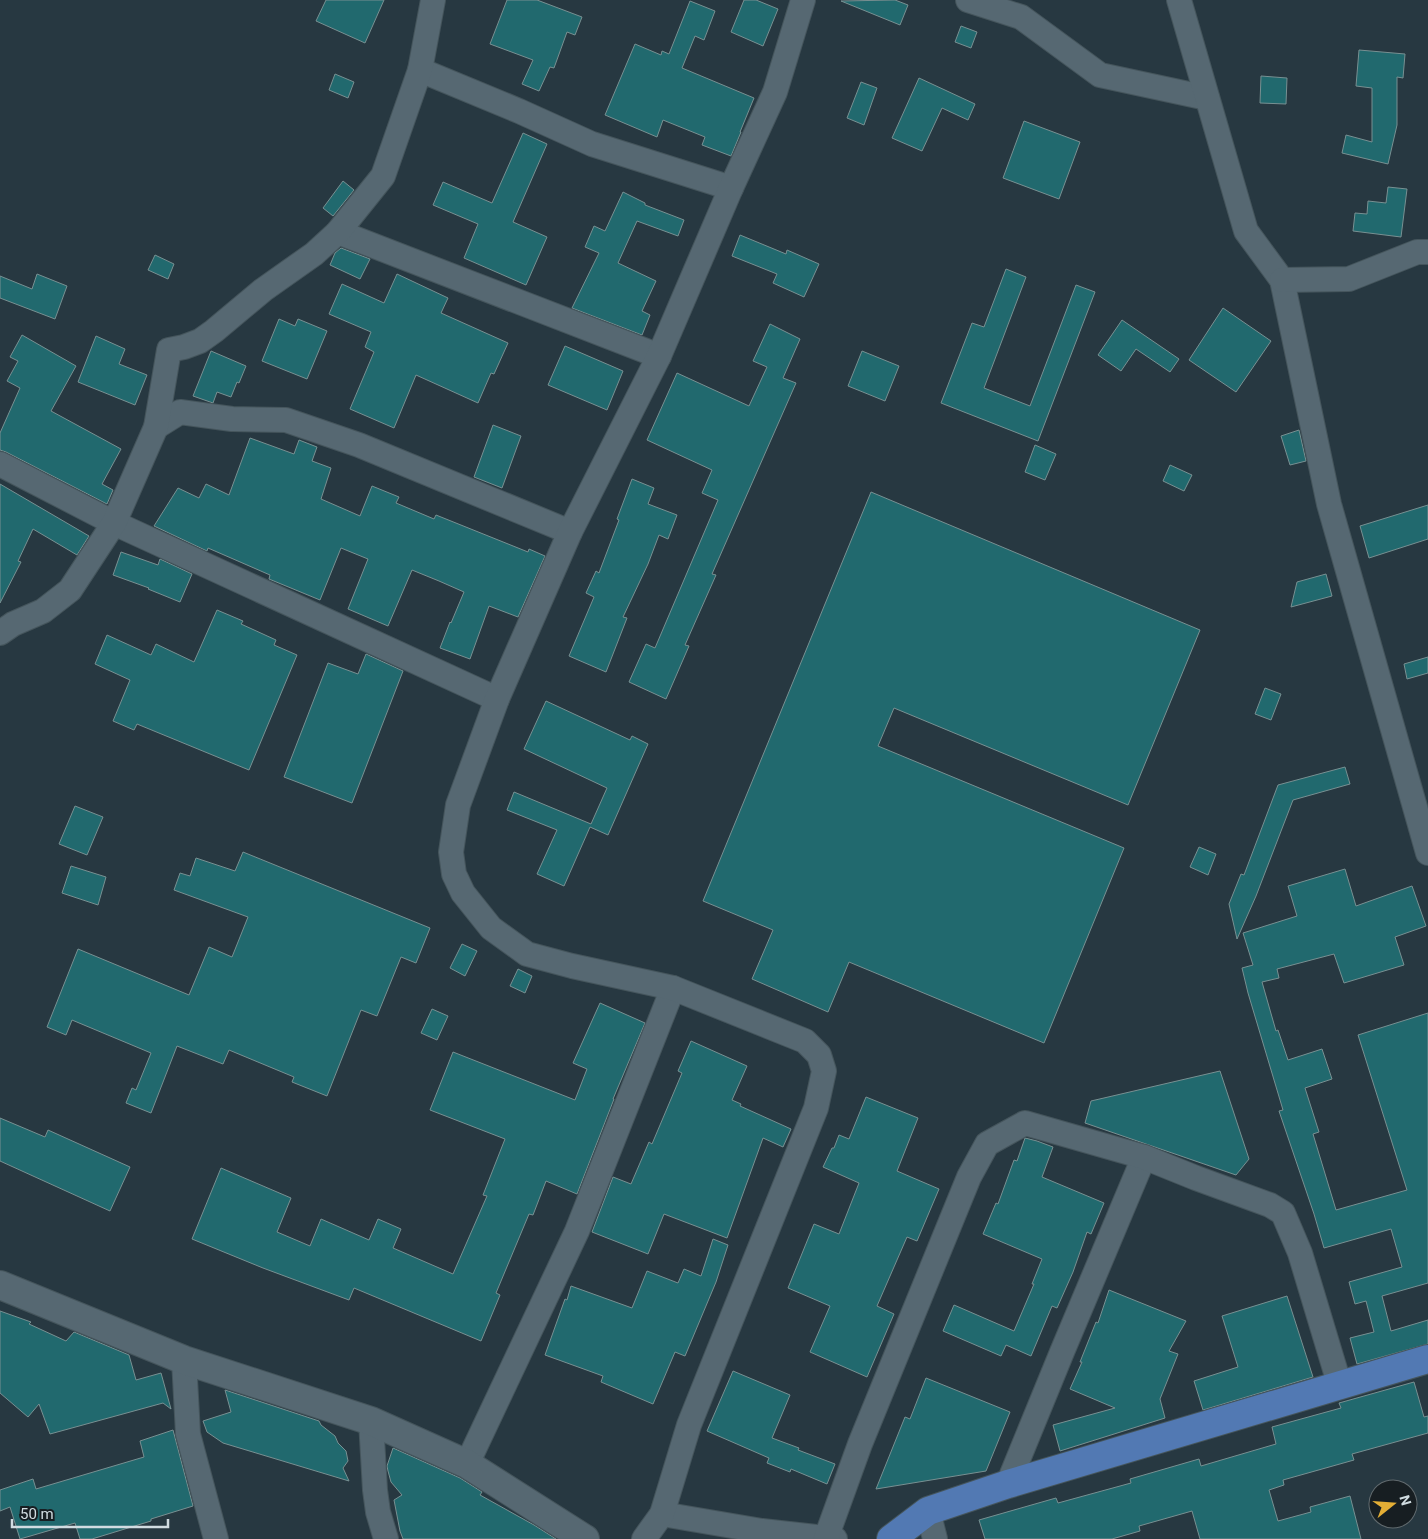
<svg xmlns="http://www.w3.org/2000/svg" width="1428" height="1539" font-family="Roboto,sans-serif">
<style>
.building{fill:#21696e;stroke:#789092}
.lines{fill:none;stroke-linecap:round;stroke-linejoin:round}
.minor-casing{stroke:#45555c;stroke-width:26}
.tertiary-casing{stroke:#45555c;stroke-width:30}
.primary-casing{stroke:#45555c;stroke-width:30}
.minor{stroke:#566872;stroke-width:24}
.tertiary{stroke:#566872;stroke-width:28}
.primary{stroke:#5279b3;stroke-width:28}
</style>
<rect width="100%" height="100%" fill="#273841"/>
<g class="building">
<polygon points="326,0 384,0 365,43 316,21"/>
<polygon points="507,0 537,0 582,17 575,35 567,32 554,68 550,67 539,91 522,84 533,60 490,44"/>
<polygon points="744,0 756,0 778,9 763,46 731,32"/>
<polygon points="895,0 908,5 900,25 841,1"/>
<polygon points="690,1 715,11 704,40 695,36 682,68 754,98 740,132 741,132 731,156 702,145 705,137 663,120 657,137 605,115 635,44 661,55 662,51 669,54"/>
<polygon points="961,26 977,32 971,48 955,42"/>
<polygon points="1359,50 1405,54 1403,78 1397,77 1397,125 1388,164 1342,153 1346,135 1372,142 1372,88 1356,86"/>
<polygon points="335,74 354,82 348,98 329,90"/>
<polygon points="1261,76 1287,78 1286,104 1260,103"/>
<polygon points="919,78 975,104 968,120 942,108 922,151 892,138"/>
<polygon points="861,82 877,88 864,125 847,118"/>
<polygon points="1024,121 1080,142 1059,199 1003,178"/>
<polygon points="523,133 547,144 513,222 547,237 526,285 464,258 478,224 433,205 443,182 492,203"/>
<polygon points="343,181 354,190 333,216 323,208"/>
<polygon points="1388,187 1407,189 1401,237 1353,231 1355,213 1367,214 1368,201 1386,203"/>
<polygon points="623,192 645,203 645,205 684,220 678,236 637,221 618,263 656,281 642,311 650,315 642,335 572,308 599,253 585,247 594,226 605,231"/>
<polygon points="740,235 786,254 787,250 819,264 804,297 773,283 777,274 732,256"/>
<polygon points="341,248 370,259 360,279 330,265 335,253"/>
<polygon points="155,255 174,264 168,279 148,270"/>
<polygon points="1006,269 1026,277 984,388 1030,406 1076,285 1095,292 1038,441 941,403 972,323 984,327"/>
<polygon points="37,274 67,286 55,319 0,298 0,276 32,289"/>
<polygon points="397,274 448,298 441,313 508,343 494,374 491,373 478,403 416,375 394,428 350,409 374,352 365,347 371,332 329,314 342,284 384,303"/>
<polygon points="1223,308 1271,341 1236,392 1189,360"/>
<polygon points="279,319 295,326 298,319 327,331 307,379 262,361"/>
<polygon points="1122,320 1179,359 1170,372 1136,349 1121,371 1098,355"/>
<polygon points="770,324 800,339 783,378 796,383 712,574 716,575 685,645 689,646 666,699 629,682 646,644 655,648 718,500 702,493 712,470 647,440 677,373 749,406 767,367 753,361"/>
<polygon points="22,335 76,366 51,411 121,449 102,484 113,490 107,504 6,452 0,450 0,433 20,388 7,381 18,361 10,357"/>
<polygon points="96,336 125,349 119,364 147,375 135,405 78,382"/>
<polygon points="565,346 623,371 607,410 548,385"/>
<polygon points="211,351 246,366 239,383 237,382 231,397 217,392 213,403 193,396"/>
<polygon points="862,351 899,366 885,401 848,386"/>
<polygon points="493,425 521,436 502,488 474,477"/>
<polygon points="1299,430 1306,461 1290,465 1281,436"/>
<polygon points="250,438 294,454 299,440 317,447 312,461 331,468 321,499 360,516 372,486 399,497 396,503 434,519 436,515 528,552 529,549 545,556 518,617 489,606 470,659 440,648 450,622 451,623 464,592 439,581 412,570 388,626 348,609 368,559 341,548 320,600 269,579 270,575 208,548 207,551 154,526 178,488 199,498 206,484 229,495"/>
<polygon points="1035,445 1056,454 1045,480 1025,472"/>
<polygon points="1170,465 1192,475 1184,491 1163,481"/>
<polygon points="632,479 654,488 648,504 677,515 668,539 659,535 648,564 623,617 627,618 606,672 569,656 594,597 586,593 596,571 599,573 619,520 617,519"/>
<polygon points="0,484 89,536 77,555 33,529 18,561 21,562 0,603"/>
<polygon points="871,492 1200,630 1128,805 894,708 878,746 1124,848 1044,1043 849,962 828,1012 752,979 773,930 703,901"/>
<polygon points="1428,505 1428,539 1369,558 1360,526"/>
<polygon points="121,552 158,565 160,559 192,574 180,602 148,589 149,588 113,575"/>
<polygon points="1326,574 1332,596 1291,607 1297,582"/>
<polygon points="217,610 243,621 241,624 276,640 274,645 297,655 249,770 137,724 134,730 113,721 130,680 95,664 107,635 151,655 156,644 194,662"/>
<polygon points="366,654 403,671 352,803 284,777 328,663 358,674"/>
<polygon points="1428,657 1428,673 1407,679 1404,664"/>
<polygon points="1265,688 1281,694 1271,720 1255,714"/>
<polygon points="546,701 630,740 632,736 648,744 608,835 590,827 564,886 537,874 557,830 507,810 514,792 591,824 607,788 524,749"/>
<polygon points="1345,767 1350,784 1293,800 1256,896 1237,939 1229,904 1241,874 1244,875 1278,785"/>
<polygon points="75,806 103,817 87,855 59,844"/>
<polygon points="1199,847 1216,854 1208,875 1190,867"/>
<polygon points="243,852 430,928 416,963 401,957 377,1016 361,1010 327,1096 292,1082 294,1077 229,1050 223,1064 177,1046 151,1113 126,1103 132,1088 136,1090 151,1053 72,1020 66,1035 47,1027 78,949 189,995 209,947 232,957 248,917 174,890 180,873 190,876 196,858 235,871"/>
<polygon points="71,866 106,877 98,905 62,893"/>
<polygon points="1345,869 1356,906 1412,886 1426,926 1395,937 1404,965 1344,983 1334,954 1277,969 1279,978 1262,982 1276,1031 1278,1030 1288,1060 1322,1049 1332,1079 1305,1088 1319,1132 1313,1134 1336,1210 1407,1190 1358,1035 1428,1013 1428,1283 1382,1296 1391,1331 1428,1320 1428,1344 1357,1364 1350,1338 1374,1332 1366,1301 1355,1304 1349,1282 1402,1267 1391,1229 1324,1248 1314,1214 1279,1111 1283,1110 1248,993 1242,968 1253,965 1243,933 1297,916 1288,886"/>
<polygon points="462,944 477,951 465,976 450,968"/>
<polygon points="518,969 532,976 525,993 510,986"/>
<polygon points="600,1003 645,1023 613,1099 614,1099 577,1194 546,1181 533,1215 529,1214 496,1293 500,1295 481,1341 354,1288 349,1300 263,1268 192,1239 221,1168 291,1198 277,1232 310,1246 321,1219 369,1240 378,1219 401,1229 393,1248 453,1274 487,1196 483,1195 505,1139 430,1110 453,1052 575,1100 587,1069 573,1063"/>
<polygon points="432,1009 448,1016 437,1040 421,1033"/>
<polygon points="691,1041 747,1066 732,1100 741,1104 740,1106 791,1129 783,1147 763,1138 727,1238 664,1214 648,1254 592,1232 613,1177 631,1184 649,1142 652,1144 682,1073 678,1071"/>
<polygon points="1220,1071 1249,1159 1236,1175 1085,1123 1091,1101"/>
<polygon points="866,1097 918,1118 897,1171 939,1189 917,1241 907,1237 877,1306 894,1314 867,1377 810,1352 830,1306 788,1288 814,1224 839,1234 859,1183 823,1167 832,1148 834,1148 839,1135 849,1139"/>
<polygon points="0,1118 45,1137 48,1130 130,1167 110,1211 0,1161"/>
<polygon points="1025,1138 1037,1141 1053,1147 1042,1177 1104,1203 1091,1234 1087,1232 1073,1272 1057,1308 1052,1306 1031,1356 1006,1345 1001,1356 943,1331 954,1305 1014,1331 1034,1284 1032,1284 1042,1259 983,1234 996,1203 998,1204 1014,1160 1017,1161"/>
<polygon points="713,1239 728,1245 716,1282 685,1356 675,1352 653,1404 601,1382 603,1376 545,1355 565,1299 567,1300 571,1286 632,1308 647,1271 678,1283 684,1269 701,1276"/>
<polygon points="1109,1290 1186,1321 1169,1351 1178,1354 1160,1399 1165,1418 1060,1451 1053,1425 1115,1408 1070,1389 1082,1362 1080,1362 1096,1322 1098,1323"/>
<polygon points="1287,1296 1313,1377 1203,1410 1194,1381 1238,1367 1222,1316"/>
<polygon points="0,1311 31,1322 29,1324 66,1341 74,1332 129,1355 136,1380 161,1373 171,1409 163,1403 50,1434 39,1404 28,1417 0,1393"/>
<polygon points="733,1371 790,1395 772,1438 799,1448 798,1450 835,1464 827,1484 791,1469 790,1472 767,1463 769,1458 707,1431"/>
<polygon points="926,1378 1010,1412 986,1471 876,1489 905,1417 910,1419"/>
<polygon points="1414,1382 1424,1417 1428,1416 1428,1433 1352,1454 1354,1460 1283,1480 1284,1485 1269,1490 1278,1521 1311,1512 1310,1507 1350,1496 1361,1539 1200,1539 1192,1511 1139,1526 1140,1531 1112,1539 985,1539 979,1520 1056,1498 1058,1503 1131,1483 1130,1479 1199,1459 1201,1466 1276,1444 1272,1427 1341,1408 1339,1403"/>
<polygon points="225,1390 319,1421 321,1425 335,1436 338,1443 346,1451 348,1461 343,1468 349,1481 223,1443 207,1432 203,1421 231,1412"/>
<polygon points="173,1430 193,1506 151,1519 151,1521 92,1539 80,1539 75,1523 20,1539 10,1507 0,1511 0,1490 33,1479 36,1489 144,1457 140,1441"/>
<polygon points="393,1448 460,1478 482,1492 480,1495 534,1525 556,1539 403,1539 400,1531 394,1500 402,1495 391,1482 388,1471 387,1466"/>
</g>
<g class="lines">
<g class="minor-casing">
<g id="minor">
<polyline points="968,0 1021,17 1100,75 1207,98"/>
<polyline points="1179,0 1246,231 1282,280 1329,504 1428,853"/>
<polyline points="420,70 519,111 592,144 731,188"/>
<polyline points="338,232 659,356"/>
<polyline points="1282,280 1349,279 1417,252 1428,252"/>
<polyline points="156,427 180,412 232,419 286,420 359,445 570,532"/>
<polyline points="0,464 114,523 497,699"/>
<polyline points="0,633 13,624 43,611 70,590 114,523 156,427 169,350 184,347 200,341 214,331 263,290 314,254 338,232 383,176 420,70 433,0"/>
<polyline points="184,1360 188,1434 216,1539"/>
<polyline points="371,1421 375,1490 378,1512 386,1539"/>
<polyline points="467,1464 577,1231 673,988"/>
<polyline points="1008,1484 1062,1352 1144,1157"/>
<polyline points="928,1511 935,1539"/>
<polyline points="662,1514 762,1531 835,1539"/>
<polyline points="826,1538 860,1444 969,1177 987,1144 1025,1123 1144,1157 1196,1178 1270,1205 1283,1213 1300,1253 1340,1386"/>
<polyline points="644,1539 662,1514 689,1425 816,1108 824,1071 819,1055 805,1041 673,988 572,966 527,954 491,928 463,893 454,874 451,852 458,805 497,699 570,532 659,356 731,188 775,92 803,0"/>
</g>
</g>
<g class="tertiary-casing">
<polyline id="tertiary" points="0,1285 184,1360 371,1421 467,1464 585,1539"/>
</g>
<g class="primary-casing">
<polyline id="primary" points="891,1539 928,1511 1008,1484 1428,1359"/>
</g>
<use href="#minor" class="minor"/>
<use href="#tertiary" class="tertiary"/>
<use href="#primary" class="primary"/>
</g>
<g transform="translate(1393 1504) rotate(73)"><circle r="24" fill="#171e22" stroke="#616a6e"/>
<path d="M0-4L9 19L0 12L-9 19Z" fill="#e4ae35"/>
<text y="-8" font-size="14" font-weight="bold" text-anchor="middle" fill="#d1dce1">N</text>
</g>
<path d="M12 1519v8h156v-8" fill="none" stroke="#d1dce1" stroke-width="2.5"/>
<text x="20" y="1519" font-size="15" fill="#d1dce1" stroke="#171e22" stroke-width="4" paint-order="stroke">50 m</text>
</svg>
